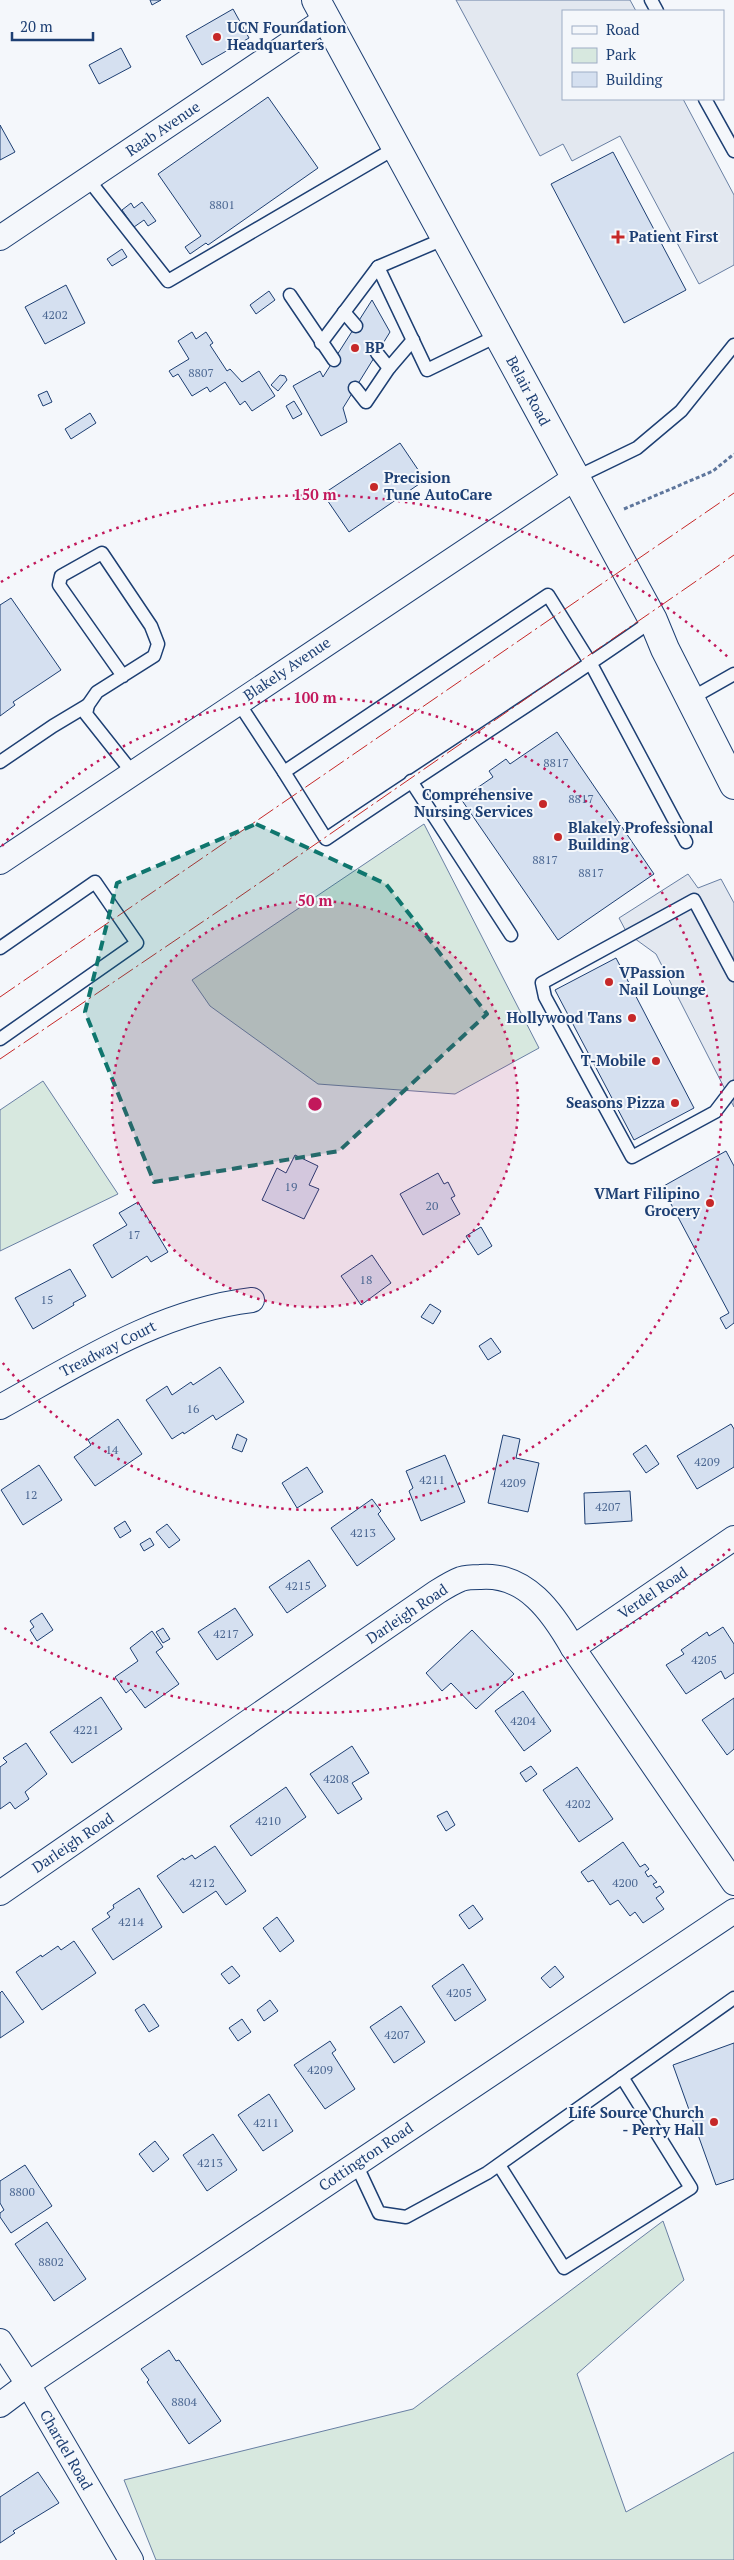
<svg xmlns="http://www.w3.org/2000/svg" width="734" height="2560" font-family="'PT Serif',serif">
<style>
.green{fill:#d7e8df;stroke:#687fa3}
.parking{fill:#e3e8f0;stroke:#687fa3}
.building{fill:#d5e0f0;stroke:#1d3f73}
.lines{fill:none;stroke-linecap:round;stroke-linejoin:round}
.lane-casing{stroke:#1d3f73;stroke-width:15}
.street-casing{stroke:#1d3f73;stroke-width:26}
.highway-casing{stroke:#1d3f73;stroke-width:30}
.path{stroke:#5e769c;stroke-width:3;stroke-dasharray:4 2.5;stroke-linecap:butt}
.lane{stroke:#f4f7fb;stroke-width:12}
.street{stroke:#f4f7fb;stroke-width:24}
.highway{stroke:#f4f7fb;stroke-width:28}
.power{stroke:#c62828;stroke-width:1;stroke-dasharray:18 4 2.5 4;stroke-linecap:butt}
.marked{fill:#0f766e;fill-opacity:0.2;stroke:#0f766e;stroke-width:4;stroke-dasharray:10 6;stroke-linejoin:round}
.ring{fill:none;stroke:#c2185b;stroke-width:2.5;stroke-dasharray:2.5 5}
.poi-dot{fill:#c62828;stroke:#f4f7fb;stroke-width:2}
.labels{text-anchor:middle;stroke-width:4;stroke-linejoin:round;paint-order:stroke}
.number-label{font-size:12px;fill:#4b6792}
.poi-label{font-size:15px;font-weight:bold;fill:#1d3f73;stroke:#f4f7fb;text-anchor:start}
.street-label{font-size:15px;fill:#1d3f73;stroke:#f4f7fb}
.centre{fill:#c2185b;stroke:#f4f7fb;stroke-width:2.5}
.ring-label{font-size:15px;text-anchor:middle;font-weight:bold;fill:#c2185b;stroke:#f4f7fb;stroke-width:4;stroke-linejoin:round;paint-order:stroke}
</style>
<rect width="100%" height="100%" fill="#f4f7fb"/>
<g class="green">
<polygon points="424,824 539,1048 455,1094 318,1084 210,1006 192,980"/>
<polygon points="43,1081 118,1194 0,1251 0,1110"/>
<polygon points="663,2221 684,2280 577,2374 626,2512 734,2452 734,2560 156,2560 124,2480 413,2409"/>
</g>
<g class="parking">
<polygon points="456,0 630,0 636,11 563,11 563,99 683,99 734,195 734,265 699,284 620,136 572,161 563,144 540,156"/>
<polygon points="688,874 698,888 721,879 734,903 734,1107 656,954 627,933 619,918"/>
</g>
<g class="building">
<polygon points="150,0 161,0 152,5"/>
<polygon points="233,9 249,38 202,65 186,36"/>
<polygon points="121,48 131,67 99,84 89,65"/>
<polygon points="268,97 318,168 208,245 206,243 190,254 185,247 201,236 158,174"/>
<polygon points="0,125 15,152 0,160"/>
<polygon points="613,152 686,290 624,323 551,184"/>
<polygon points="142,202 156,221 148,226 144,220 134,227 122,210 131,203 134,208"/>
<polygon points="122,249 127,257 112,266 107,259"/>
<polygon points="66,285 85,323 45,344 25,307"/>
<polygon points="269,291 275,300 256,314 250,305"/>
<polygon points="372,300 390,332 343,408 347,422 321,436 293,386 320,371 323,377"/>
<polygon points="192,332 196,339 206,332 213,343 210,345 227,371 230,369 242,382 259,371 275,396 252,411 245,401 240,405 225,382 210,392 207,387 192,396 178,374 173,377 169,371 189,359 178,341"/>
<polygon points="280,375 285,376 287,380 278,391 271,385"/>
<polygon points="47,391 52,402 43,406 38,395"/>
<polygon points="294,401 302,414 293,419 286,406"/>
<polygon points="90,413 96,423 71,439 65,429"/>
<polygon points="400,443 425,480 349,532 323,494"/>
<polygon points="11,598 61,670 13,702 15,705 0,716 0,605"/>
<polygon points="557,732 654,874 558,940 461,799 493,777 489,771 506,759 510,764"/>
<polygon points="616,958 694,1108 634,1140 555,990"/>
<polygon points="726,1151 734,1166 734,1323 726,1329 720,1318 729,1313 662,1187"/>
<polygon points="295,1155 318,1166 309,1185 319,1189 304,1219 262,1200 277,1168 286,1173"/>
<polygon points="438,1173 444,1184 448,1182 455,1196 451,1198 460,1214 423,1235 400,1194"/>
<polygon points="138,1202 168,1252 151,1262 147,1256 112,1278 93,1245 127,1225 119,1213"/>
<polygon points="481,1227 492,1246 478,1255 466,1236"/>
<polygon points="372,1255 391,1283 361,1305 341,1276"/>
<polygon points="70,1269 86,1296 73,1303 74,1305 33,1329 15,1298"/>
<polygon points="430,1304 441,1311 433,1324 421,1317"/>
<polygon points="491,1338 501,1352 488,1360 479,1346"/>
<polygon points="220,1367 244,1402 216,1420 213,1415 184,1434 183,1432 172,1439 146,1400 167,1386 172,1395 191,1382 193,1385"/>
<polygon points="118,1419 142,1454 95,1486 74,1457 91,1445 88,1440"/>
<polygon points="731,1424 734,1429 734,1467 697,1489 677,1456"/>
<polygon points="237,1434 247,1439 242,1452 232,1448"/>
<polygon points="503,1435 520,1439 516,1458 539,1463 528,1512 488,1503"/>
<polygon points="646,1445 659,1464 646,1473 633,1454"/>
<polygon points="445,1455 465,1502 421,1521 409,1491 413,1488 406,1471"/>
<polygon points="39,1465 62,1500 23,1525 1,1490"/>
<polygon points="307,1467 323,1492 297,1508 282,1483"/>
<polygon points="630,1491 632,1521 585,1524 584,1493"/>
<polygon points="372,1499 381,1511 378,1514 395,1539 357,1566 331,1528"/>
<polygon points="125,1521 131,1531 120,1538 114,1528"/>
<polygon points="167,1524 180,1540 169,1548 156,1532"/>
<polygon points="150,1538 154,1545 144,1551 140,1544"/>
<polygon points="309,1560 326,1586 287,1613 269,1587"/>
<polygon points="235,1608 253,1635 217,1660 198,1632"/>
<polygon points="42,1613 53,1630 37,1641 30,1630 34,1627 30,1621"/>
<polygon points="723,1627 734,1644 734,1673 725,1679 721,1671 686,1694 666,1665 684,1654 681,1650 707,1632 709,1636"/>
<polygon points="163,1628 170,1639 163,1643 156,1632"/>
<polygon points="472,1630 514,1674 476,1709 451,1683 442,1691 426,1673"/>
<polygon points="152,1631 163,1647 156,1652 179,1684 145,1708 131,1689 126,1693 115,1677 138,1661 130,1648"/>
<polygon points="523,1691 551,1731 524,1751 495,1711"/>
<polygon points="101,1697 122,1729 72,1763 50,1732"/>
<polygon points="734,1698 734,1749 727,1755 702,1720"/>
<polygon points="26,1743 47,1774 25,1792 29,1799 15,1809 10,1802 0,1809 0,1767 7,1762 3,1758"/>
<polygon points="352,1746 369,1773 352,1783 362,1799 338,1814 310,1774"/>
<polygon points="531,1766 537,1774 526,1782 520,1773"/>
<polygon points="577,1767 613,1819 579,1842 543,1790"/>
<polygon points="286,1787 306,1817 251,1856 230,1826"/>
<polygon points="447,1811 455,1825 446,1831 437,1816"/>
<polygon points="623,1842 640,1867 645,1864 649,1869 645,1872 648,1877 651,1875 657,1882 653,1884 656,1888 660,1886 664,1892 656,1898 664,1909 643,1923 635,1912 630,1916 618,1900 610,1905 593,1880 588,1882 581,1872"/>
<polygon points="215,1846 246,1891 226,1905 216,1891 183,1913 157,1876 183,1858 184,1860 192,1855 195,1859"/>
<polygon points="139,1888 162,1927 113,1960 92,1929 110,1917 107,1913 114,1908 113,1905"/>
<polygon points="473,1905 483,1919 469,1929 459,1915"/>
<polygon points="277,1917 294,1941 280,1952 263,1928"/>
<polygon points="74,1941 96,1973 42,2010 16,1972 41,1955 42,1957 58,1946 61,1950"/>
<polygon points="463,1964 486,2000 455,2021 432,1986"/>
<polygon points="232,1966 240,1976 229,1984 221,1974"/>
<polygon points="555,1966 564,1977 550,1988 541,1978"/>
<polygon points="2,1991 24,2022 0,2038 0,1993"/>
<polygon points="270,2000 278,2011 264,2021 257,2010"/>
<polygon points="144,2004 159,2026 149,2032 135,2010"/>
<polygon points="401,2006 425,2042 394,2063 370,2027"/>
<polygon points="242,2019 251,2032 238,2041 229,2028"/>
<polygon points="330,2041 336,2050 332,2053 355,2089 325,2109 294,2065"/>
<polygon points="734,2043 734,2179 716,2185 673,2065"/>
<polygon points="269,2094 293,2131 263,2151 238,2115"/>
<polygon points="213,2134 237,2170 207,2191 183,2155"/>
<polygon points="155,2141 169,2159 153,2172 139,2154"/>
<polygon points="25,2165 52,2206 11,2233 0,2217 0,2213 4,2210 0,2203 0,2181"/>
<polygon points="47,2222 86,2279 54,2301 15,2244"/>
<polygon points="169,2350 176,2361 179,2360 221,2421 189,2444 147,2382 149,2380 141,2369"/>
<polygon points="38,2472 59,2503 13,2531 15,2533 0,2543 0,2497"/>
</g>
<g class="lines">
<g class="lane-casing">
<g id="lane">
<polyline points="651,0 657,11"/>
<polyline points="705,99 734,151"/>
<polyline points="88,179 168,281 397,147"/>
<polyline points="446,238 378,267 427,370 499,335"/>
<polyline points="290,295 334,360"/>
<polyline points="344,312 356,326"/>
<polyline points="321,343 378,267"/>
<polyline points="377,353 389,368"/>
<polyline points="355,388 366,402 389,368 413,340"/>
<polyline points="575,478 637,448 681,411 734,345"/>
<path d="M 653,620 C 546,695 435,765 326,839 L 284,772 L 548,595 L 591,664 L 686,842"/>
<polyline points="123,676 59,585 61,576 102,553 151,626 158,644 154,656 97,692 88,705 86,714 132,772"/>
<polyline points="690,699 734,674"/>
<polyline points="238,702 284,772"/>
<polyline points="0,762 53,726 88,705"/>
<polyline points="411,781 511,935"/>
<polyline points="0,948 95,882 137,943 0,1039"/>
<polyline points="734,975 694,900 542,983 545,997 632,1157 715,1112 734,1087"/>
<polyline points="356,2164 379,2213 406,2217 487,2173 734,1998"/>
<polyline points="499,2165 564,2268 691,2188 622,2077"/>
</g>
</g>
<g class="street-casing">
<g id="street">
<polyline points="0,238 326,19"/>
<polyline points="0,862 575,478"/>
<path d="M 0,1407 C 80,1363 159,1311 252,1300"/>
<polyline points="573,1648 734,1538"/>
<path d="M 0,1893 L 437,1592 C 445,1587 453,1582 461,1579 C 467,1577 474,1577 480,1577 C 526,1573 553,1613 573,1648 L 734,1883"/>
<polyline points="0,2341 28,2384 131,2560"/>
<polyline points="0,2405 28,2384 734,1911"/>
</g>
</g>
<g class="highway-casing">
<polyline id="highway" points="316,0 653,620 665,649 734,785"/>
</g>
<polyline class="path" points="624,509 713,471 734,454"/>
<use href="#lane" class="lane"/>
<use href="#street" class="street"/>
<use href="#highway" class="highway"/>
<g class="power">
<polyline points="0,997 734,493"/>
<polyline points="0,1059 223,908 734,555"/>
</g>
</g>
<path class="marked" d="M 256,824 L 386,884 L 487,1014 L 339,1151 L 154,1182 L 85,1012 L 117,883 Z"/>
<circle cx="315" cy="1104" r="203" fill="#c2185b" fill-opacity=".12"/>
<g class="ring">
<circle cx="315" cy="1104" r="203"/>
<path d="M2 846A406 406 0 1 1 2 1362"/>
<path d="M730 1549A609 609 0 0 1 1 1626M1 582A609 609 0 0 1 730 659"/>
</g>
<g class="poi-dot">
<circle cx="217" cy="37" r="5"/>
<path d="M615.5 229.5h5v5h5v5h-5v5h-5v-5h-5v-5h5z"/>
<circle cx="355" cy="348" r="5"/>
<circle cx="374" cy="487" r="5"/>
<circle cx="543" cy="804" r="5"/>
<circle cx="558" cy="837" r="5"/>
<circle cx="609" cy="982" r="5"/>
<circle cx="632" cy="1018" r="5"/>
<circle cx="656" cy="1061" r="5"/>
<circle cx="675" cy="1103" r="5"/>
<circle cx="710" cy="1203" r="5"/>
<circle cx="714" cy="2122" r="5"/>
</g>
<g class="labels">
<g class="number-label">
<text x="222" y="209">8801</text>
<text x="55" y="319">4202</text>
<text x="201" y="377">8807</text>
<text x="556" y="767">8817</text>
<text x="581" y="803">8817</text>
<text x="545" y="864">8817</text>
<text x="591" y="877">8817</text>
<text x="291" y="1191">19</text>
<text x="432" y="1210">20</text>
<text x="134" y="1239">17</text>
<text x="366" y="1284">18</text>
<text x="47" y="1304">15</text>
<text x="193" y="1413">16</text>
<text x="112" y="1454">14</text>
<text x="707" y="1466">4209</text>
<text x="432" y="1484">4211</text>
<text x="513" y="1487">4209</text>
<text x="31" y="1499">12</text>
<text x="608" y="1511">4207</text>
<text x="363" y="1537">4213</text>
<text x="298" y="1590">4215</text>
<text x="226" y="1638">4217</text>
<text x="704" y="1664">4205</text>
<text x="523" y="1725">4204</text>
<text x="86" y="1734">4221</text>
<text x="336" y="1783">4208</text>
<text x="578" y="1808">4202</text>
<text x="268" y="1825">4210</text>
<text x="202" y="1887">4212</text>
<text x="625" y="1887">4200</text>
<text x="131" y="1926">4214</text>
<text x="459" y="1997">4205</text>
<text x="397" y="2039">4207</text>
<text x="320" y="2074">4209</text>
<text x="266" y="2127">4211</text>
<text x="210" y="2167">4213</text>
<text x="22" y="2196">8800</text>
<text x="51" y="2266">8802</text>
<text x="184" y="2406">8804</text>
</g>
<g class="poi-label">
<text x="227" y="33">UCN Foundation<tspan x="227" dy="17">Headquarters</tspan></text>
<text x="629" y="242">Patient First</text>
<text x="365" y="353">BP</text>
<text x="384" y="483">Precision<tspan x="384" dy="17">Tune AutoCare</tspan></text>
<text x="533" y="800" text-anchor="end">Comprehensive<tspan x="533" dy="17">Nursing Services</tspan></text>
<text x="568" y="833">Blakely Professional<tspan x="568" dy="17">Building</tspan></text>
<text x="619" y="978">VPassion<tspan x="619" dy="17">Nail Lounge</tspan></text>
<text x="622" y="1023" text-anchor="end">Hollywood Tans</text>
<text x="646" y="1066" text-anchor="end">T-Mobile</text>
<text x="665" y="1108" text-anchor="end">Seasons Pizza</text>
<text x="700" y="1199" text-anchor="end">VMart Filipino<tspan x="700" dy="17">Grocery</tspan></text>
<text x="704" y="2118" text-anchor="end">Life Source Church<tspan x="704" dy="17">- Perry Hall</tspan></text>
</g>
<g class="street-label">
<text transform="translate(163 129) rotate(-34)" y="5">Raab Avenue</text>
<text transform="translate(528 391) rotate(62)" y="5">Belair Road</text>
<text transform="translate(287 669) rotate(-34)" y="5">Blakely Avenue</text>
<text transform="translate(108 1349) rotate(-27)" y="5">Treadway Court</text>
<text transform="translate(653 1593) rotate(-34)" y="5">Verdel Road</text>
<text transform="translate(407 1614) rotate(-34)" y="5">Darleigh Road</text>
<text transform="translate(73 1843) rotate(-34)" y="5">Darleigh Road</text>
<text transform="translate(366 2157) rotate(-34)" y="5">Cottington Road</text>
<text transform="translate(66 2450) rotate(60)" y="5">Chardel Road</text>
</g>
</g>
<circle cx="315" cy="1104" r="8" class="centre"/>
<g class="ring-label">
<text x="315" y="500">150 m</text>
<text x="315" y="703">100 m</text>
<text x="315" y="906">50 m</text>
</g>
<rect x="562" y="10" width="162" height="90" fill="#f4f7fb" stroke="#9eadc5"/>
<rect x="572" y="26" width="25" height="8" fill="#f4f7fb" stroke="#9eadc5"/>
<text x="606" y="35" font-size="15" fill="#1d3f73">Road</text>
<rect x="572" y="48" width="25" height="15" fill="#d7e8df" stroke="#9eadc5"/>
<text x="606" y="60" font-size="15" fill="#1d3f73">Park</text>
<rect x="572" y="72" width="25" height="15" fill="#d5e0f0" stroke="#9eadc5"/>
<text x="606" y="85" font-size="15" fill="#1d3f73">Building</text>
<path d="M12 32v8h81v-8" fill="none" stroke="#1d3f73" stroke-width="2.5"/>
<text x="20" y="32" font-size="15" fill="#1d3f73" stroke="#f4f7fb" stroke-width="4" paint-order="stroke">20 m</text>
</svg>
